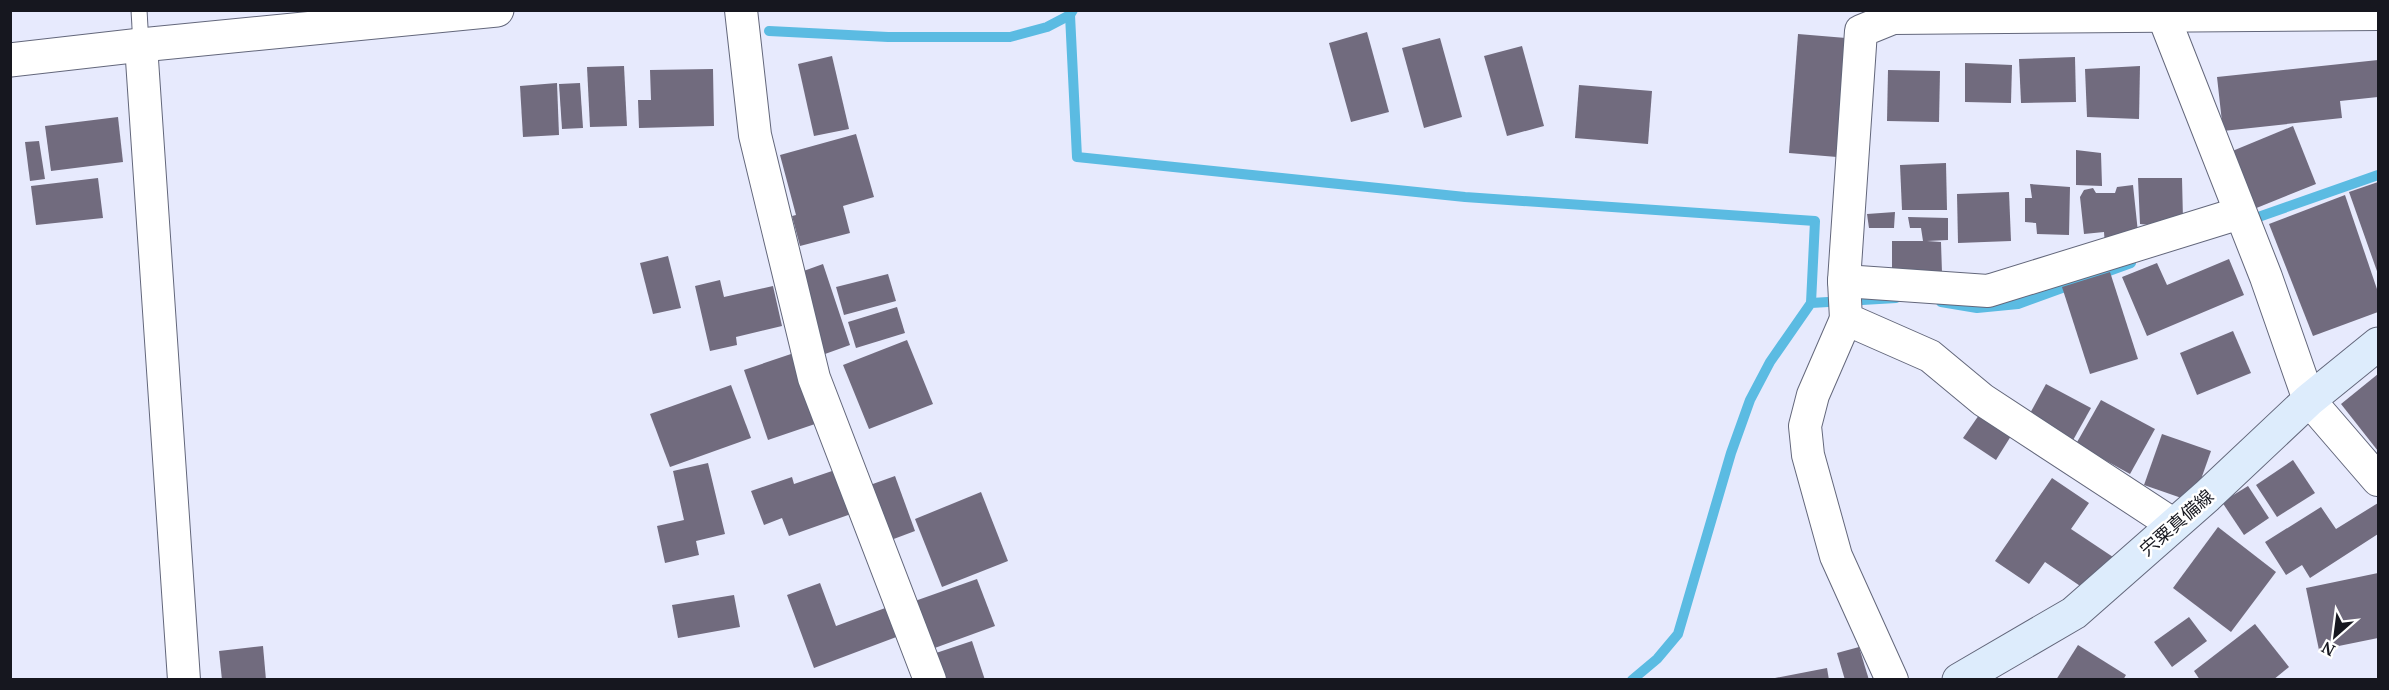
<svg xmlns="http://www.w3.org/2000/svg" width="2389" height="690" font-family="'PT Serif','Noto Sans JP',serif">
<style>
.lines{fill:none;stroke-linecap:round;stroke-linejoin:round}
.stream{stroke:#5bbbe2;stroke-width:10}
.building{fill:#716b7e}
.service-casing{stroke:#63677b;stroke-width:17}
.minor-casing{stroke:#63677b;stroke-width:34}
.tertiary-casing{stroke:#63677b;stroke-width:35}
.secondary-casing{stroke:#63677b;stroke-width:35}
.service{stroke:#fff;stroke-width:15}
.minor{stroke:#fff;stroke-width:32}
.tertiary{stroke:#fff;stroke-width:33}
.secondary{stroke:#ddecfc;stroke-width:33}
.labels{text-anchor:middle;stroke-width:5;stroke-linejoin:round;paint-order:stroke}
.street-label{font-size:18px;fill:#16171f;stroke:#fff}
</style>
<rect width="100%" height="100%" fill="#e7eafd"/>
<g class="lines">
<g class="stream">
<polyline points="1070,15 1077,157 1465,197 1815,221 1811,303"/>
<polyline points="769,31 888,37 1010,37 1047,27 1070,15 1073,10"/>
<polyline points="2247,221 2378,175"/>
<polyline points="1941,302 1977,308 2018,304 2131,263"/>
<polyline points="1632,680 1657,659 1678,634 1731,453 1750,400 1770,362 1811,303 1896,298"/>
</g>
</g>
<g class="building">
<polygon points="1367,32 1389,112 1351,122 1329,43"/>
<polygon points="1798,34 1846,38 1837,157 1789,153"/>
<polygon points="1440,38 1462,117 1424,128 1402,48"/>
<polygon points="1522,46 1544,126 1507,136 1484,56"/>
<polygon points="832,56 849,129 814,136 798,64"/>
<polygon points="2075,57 2076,102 2021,103 2019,59"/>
<polygon points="2378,60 2378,97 2340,101 2342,118 2223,131 2217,77"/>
<polygon points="1965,63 2012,65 2011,103 1965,102"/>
<polygon points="624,66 627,126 590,127 587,67"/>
<polygon points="2140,66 2139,119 2087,117 2085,69"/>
<polygon points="713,69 714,126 639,128 638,100 651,100 650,70"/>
<polygon points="1888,70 1940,71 1939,122 1887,121"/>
<polygon points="557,83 559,135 523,137 520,86"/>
<polygon points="580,83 583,128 562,129 559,84"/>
<polygon points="1579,85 1652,91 1648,144 1575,138"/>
<polygon points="118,117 123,162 51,171 45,126"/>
<polygon points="2293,126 2316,184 2254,209 2230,152"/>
<polygon points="856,134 874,197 843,206 850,233 800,246 792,216 796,215 780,155"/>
<polygon points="39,141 45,179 30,181 25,142"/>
<polygon points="2076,150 2101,153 2102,186 2076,185"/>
<polygon points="1946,163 1947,210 1902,210 1900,165"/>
<polygon points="98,178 103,218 36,225 31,186"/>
<polygon points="2138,178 2182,178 2183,220 2162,220 2162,226 2140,224"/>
<polygon points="2378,182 2378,274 2349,192"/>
<polygon points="2030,184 2070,187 2069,235 2037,234 2036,223 2025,222 2025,198 2032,198"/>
<polygon points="2133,185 2139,242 2105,246 2104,232 2084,234 2080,197 2084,190 2093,188 2096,193 2115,193 2117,187"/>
<polygon points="2009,192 2011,241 1958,243 1957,194"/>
<polygon points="2345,195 2378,292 2378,312 2313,336 2269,224"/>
<polygon points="1895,212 1894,228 1869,228 1867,214"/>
<polygon points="1908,217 1948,218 1948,240 1927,241 1941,242 1942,273 1892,273 1892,241 1923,241 1921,228 1910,228"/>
<polygon points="668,256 681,308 653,314 640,263"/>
<polygon points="2229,259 2244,295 2147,336 2122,277 2157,263 2167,285"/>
<polygon points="823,264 850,345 825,354 798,273"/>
<polygon points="2110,272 2138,359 2090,374 2062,287"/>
<polygon points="888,274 896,301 844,315 836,287"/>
<polygon points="720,280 724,297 773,286 782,326 736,337 737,345 710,351 695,286"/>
<polygon points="897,307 905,333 856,348 848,322"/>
<polygon points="2233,331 2251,373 2197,395 2180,353"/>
<polygon points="907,340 933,404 869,429 843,365"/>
<polygon points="791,354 815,424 768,440 744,370"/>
<polygon points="2378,374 2378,451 2341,404"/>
<polygon points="2046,384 2091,408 2072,442 2028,417"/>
<polygon points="731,385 751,438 670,467 650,414"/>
<polygon points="2101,400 2155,429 2130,474 2076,444"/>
<polygon points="1979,415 2011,436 1996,460 1963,438"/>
<polygon points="2162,434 2211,451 2193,502 2144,485"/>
<polygon points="2293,460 2315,493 2277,517 2256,485"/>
<polygon points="708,463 725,534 696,541 699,555 665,563 657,526 684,520 673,471"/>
<polygon points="835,470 851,514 789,536 782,518 764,525 751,491 792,477 794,484"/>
<polygon points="895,476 915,531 891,540 870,485"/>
<polygon points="2052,478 2089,503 2071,529 2113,557 2089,592 2045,562 2029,584 1995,561"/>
<polygon points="2248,486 2269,518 2244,535 2222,502"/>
<polygon points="981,492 1008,561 942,587 915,519"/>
<polygon points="2378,503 2378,534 2310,578 2302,565 2286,575 2265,542 2321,507 2336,529"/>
<polygon points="2218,527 2276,572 2231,632 2173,588"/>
<polygon points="2378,573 2378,638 2319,650 2306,588"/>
<polygon points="977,579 995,626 932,649 915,601"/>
<polygon points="820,583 836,626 888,607 899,636 814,668 787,595"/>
<polygon points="734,595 740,627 678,638 672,605"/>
<polygon points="2189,617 2207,641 2172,667 2154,642"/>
<polygon points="2255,624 2289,667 2273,680 2200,680 2194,671"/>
<polygon points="972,641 985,680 943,680 933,654"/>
<polygon points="2078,645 2126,675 2123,680 2056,680"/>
<polygon points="263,646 266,680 222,680 219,651"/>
<polygon points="1859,647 1869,680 1845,680 1837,653"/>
<polygon points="1827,668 1829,680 1775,680 1775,678"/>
</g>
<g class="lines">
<g class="service-casing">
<polyline id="service" points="139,10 141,45"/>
</g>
<g class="minor-casing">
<g id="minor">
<polyline points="741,10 755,135 814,378 930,680"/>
<polyline points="2163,10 2163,15 2266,277 2309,400 2378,480"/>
<polyline points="141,45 184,680"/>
<polyline points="1844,281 1988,291 2240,213"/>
<polyline points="1846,319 1813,395 1805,426 1808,455 1836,556 1892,680"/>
<polyline points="2174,525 1983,400 1930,356 1846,319 1844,281 1861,31 1893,18 2378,14"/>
</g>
</g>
<g class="tertiary-casing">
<polyline id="tertiary" points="10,60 141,45 497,10"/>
</g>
<g class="secondary-casing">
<polyline id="secondary" points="1959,680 2074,613 2207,496 2309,400 2378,344"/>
</g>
<use href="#service" class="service"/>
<use href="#minor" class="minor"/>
<use href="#tertiary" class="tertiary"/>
<use href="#secondary" class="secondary"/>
</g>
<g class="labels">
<g class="street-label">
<text transform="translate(2177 523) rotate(-41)" y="6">宍粟真備線</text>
</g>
</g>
<rect width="2389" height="690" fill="none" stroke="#16171f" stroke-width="24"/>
<g transform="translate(2335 636) rotate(208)" stroke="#ffffff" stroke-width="4.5" paint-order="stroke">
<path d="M0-4.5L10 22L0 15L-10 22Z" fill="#16171f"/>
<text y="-9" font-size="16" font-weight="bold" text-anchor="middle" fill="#16171f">N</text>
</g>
</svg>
